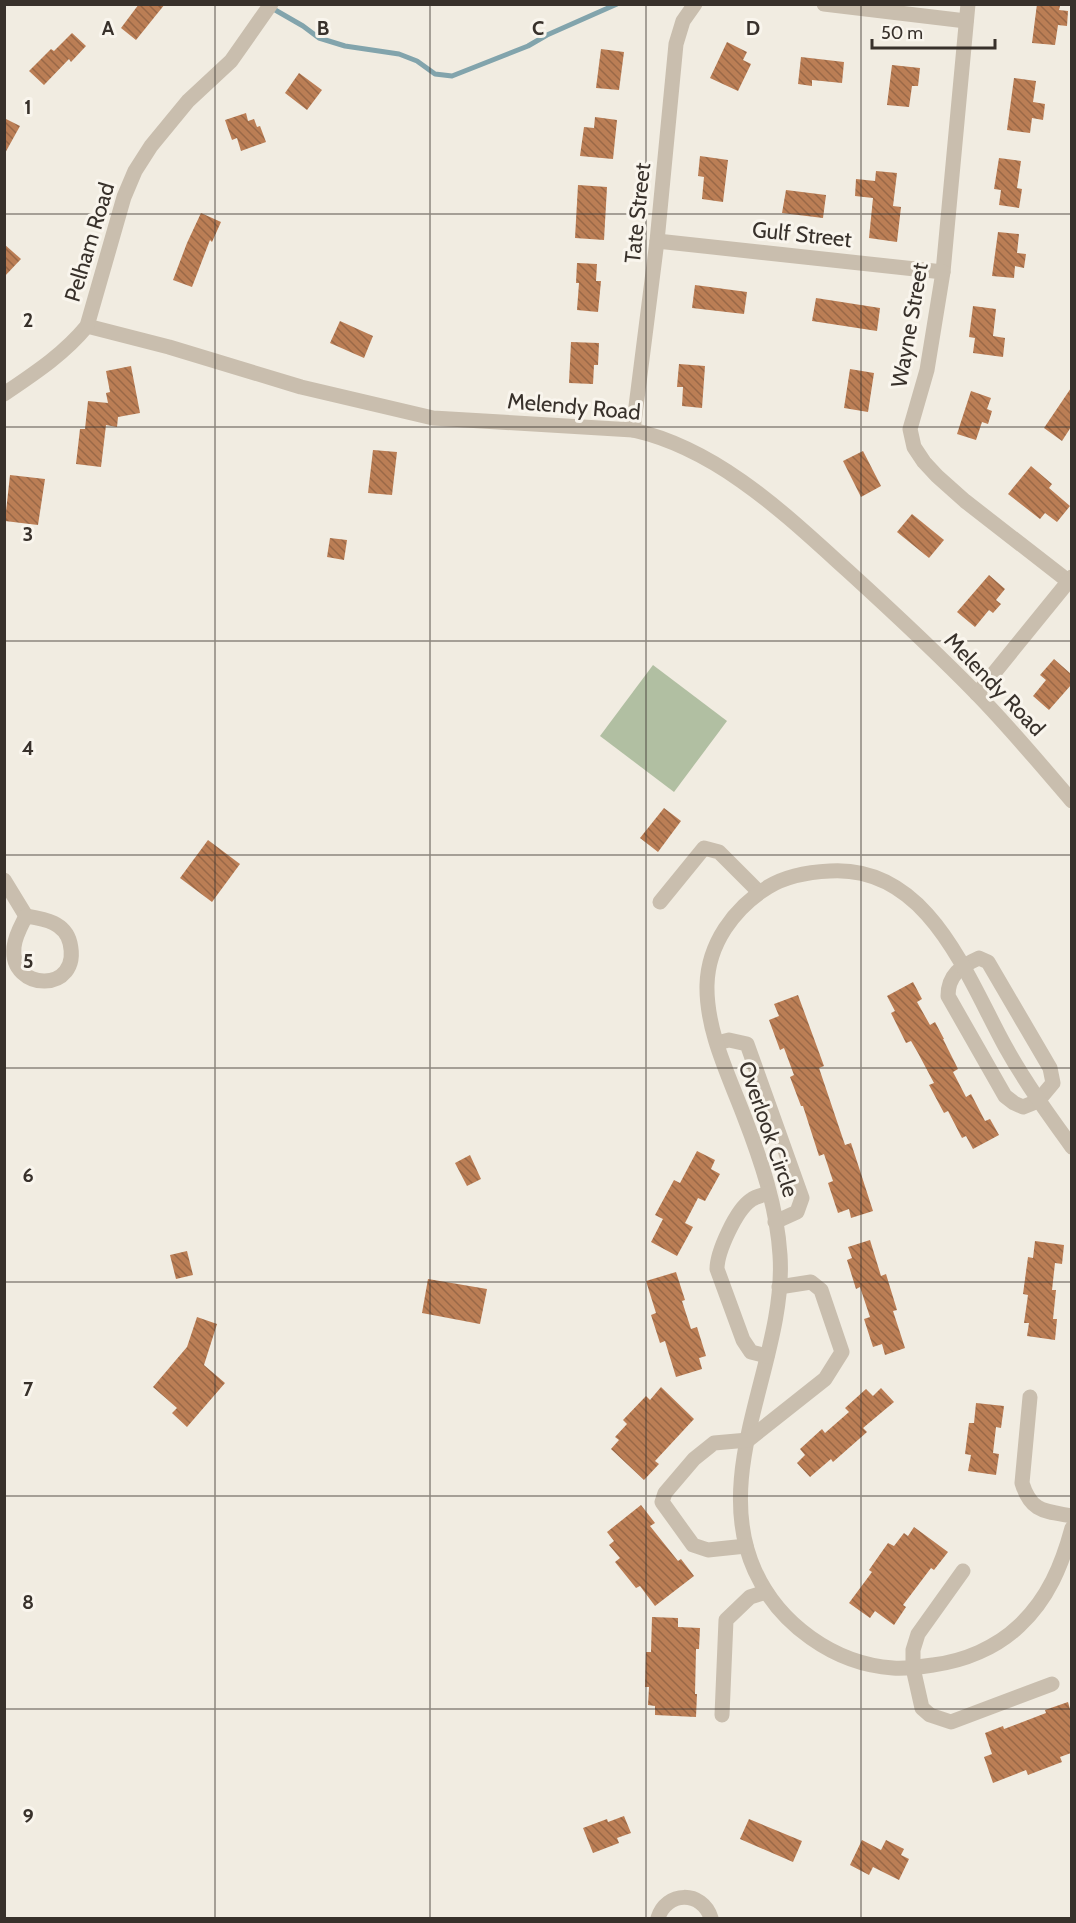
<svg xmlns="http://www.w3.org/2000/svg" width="1076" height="1923" font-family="Cabin,sans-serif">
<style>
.park{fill:#b1bfa2}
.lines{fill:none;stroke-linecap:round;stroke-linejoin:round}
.stream{stroke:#82a4ac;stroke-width:5}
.building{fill:url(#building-back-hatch)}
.minor{stroke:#c9beae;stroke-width:15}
.grid{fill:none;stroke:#38312b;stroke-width:1.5;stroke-opacity:0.55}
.labels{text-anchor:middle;stroke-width:6;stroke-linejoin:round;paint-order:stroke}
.street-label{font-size:22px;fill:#38312b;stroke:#f9f5ed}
.grid-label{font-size:20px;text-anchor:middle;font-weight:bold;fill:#38312b;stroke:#f9f5ed;stroke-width:6;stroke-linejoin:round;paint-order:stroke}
</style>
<defs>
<pattern id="building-back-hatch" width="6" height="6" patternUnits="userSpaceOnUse" patternTransform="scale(1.5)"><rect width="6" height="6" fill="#bb7e55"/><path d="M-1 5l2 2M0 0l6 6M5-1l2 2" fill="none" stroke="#996847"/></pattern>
</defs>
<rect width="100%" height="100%" fill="#f1ece1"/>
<polygon class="park" points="653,665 727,721 674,792 600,736"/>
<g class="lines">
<polyline class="stream" points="270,7 303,26 319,38 345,46 399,54 417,61 435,74 452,76 528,46 547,35 617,4"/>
</g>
<g class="building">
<polygon points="139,4 165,4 136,40 121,28"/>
<polygon points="1037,4 1060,6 1059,10 1068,11 1067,26 1058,25 1055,45 1032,43"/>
<polygon points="72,33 86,46 71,62 69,59 44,85 29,71 51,49 54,51"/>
<polygon points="727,42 747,52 743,60 751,64 738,91 710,78"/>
<polygon points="601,49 624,52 619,90 596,88"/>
<polygon points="801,57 844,62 842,83 812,80 812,86 798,84"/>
<polygon points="892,65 920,68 918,86 912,86 909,107 887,105"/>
<polygon points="299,73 322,90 307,110 285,93"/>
<polygon points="1014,78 1036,81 1033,102 1045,104 1043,120 1032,118 1030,133 1007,130"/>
<polygon points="246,113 248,121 254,119 257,127 260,126 266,142 241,151 237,138 232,140 225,120"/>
<polygon points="595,117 617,120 613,159 580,156 584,127 594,128"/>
<polygon points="4,118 20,126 4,155"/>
<polygon points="700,156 728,160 723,202 702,199 704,177 698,176"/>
<polygon points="999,158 1021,161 1017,188 1022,189 1019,208 999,205 1001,190 994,189"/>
<polygon points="876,171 897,173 893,206 901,207 897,242 869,238 873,198 855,196 856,179 875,181"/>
<polygon points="578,185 607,187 604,240 575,238"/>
<polygon points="786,190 826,195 823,218 782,213"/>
<polygon points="201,213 221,222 212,242 210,240 192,287 173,280 187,243"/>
<polygon points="998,232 1019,234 1017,253 1026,254 1024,268 1015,266 1014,278 992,276"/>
<polygon points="4,244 21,259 4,277"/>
<polygon points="577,263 597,264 596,281 601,281 598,312 577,310 579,283 576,283"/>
<polygon points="695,285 747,292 744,314 692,308"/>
<polygon points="816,298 880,308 877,331 812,321"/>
<polygon points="973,306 996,309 993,336 1005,338 1003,357 973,353 975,338 969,337"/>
<polygon points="340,321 373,336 364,358 330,343"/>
<polygon points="571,342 599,343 598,365 594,365 593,384 569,383"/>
<polygon points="679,364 705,366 702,408 682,406 683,387 677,387"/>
<polygon points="131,366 140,413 118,417 117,427 106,425 101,467 76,464 80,429 85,429 88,401 108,403 106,393 110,392 106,371"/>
<polygon points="850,369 874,373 868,412 844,408"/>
<polygon points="1071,388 1071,427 1062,441 1044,428"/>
<polygon points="971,391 991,398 987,409 992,411 988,424 982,422 976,440 957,434"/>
<polygon points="373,450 397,452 392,495 368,493"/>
<polygon points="863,451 881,486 861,497 843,461"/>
<polygon points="1031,466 1052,484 1049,488 1070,506 1057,522 1045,513 1040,519 1008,494"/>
<polygon points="10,475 45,479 38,525 5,521"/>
<polygon points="912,514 944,540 929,558 897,532"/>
<polygon points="330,538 347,540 344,560 327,557"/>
<polygon points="989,575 1005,589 996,600 1001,604 993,613 989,610 975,627 957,612"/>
<polygon points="1054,659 1071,674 1071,685 1049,710 1033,696 1046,680 1040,675"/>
<polygon points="664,808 681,821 658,852 640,838"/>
<polygon points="208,840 240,864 212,902 180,878"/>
<polygon points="913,982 922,999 917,1002 930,1025 935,1022 944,1039 943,1039 958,1069 953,1072 966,1097 971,1094 985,1121 990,1119 999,1135 973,1149 966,1136 962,1138 948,1111 944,1113 929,1085 934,1083 918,1053 911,1041 906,1043 891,1013 895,1011 887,996"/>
<polygon points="798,995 824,1066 819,1068 845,1145 851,1143 873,1211 851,1218 849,1209 838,1213 828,1183 833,1181 824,1154 819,1156 803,1106 801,1106 790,1077 794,1075 784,1048 780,1050 769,1020 779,1016 774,1004"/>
<polygon points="697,1151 715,1160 711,1169 720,1174 705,1201 698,1198 685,1223 693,1227 677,1256 651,1242 663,1219 655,1215 674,1180 680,1183"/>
<polygon points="470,1155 481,1179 467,1186 455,1163"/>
<polygon points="870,1240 881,1276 886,1274 897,1310 893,1311 905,1348 885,1355 882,1344 873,1347 864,1319 870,1317 860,1287 856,1289 847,1260 852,1258 848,1247"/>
<polygon points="1035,1241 1064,1245 1062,1264 1055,1263 1052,1290 1056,1290 1053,1319 1057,1319 1055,1340 1027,1336 1029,1323 1024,1323 1028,1295 1023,1294 1028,1257 1033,1258"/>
<polygon points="187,1251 193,1275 176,1279 170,1255"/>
<polygon points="676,1272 685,1300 682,1301 691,1329 697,1327 706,1356 699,1358 702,1369 676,1377 665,1341 660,1343 651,1315 656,1313 646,1281"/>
<polygon points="428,1279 487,1289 480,1324 422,1313"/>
<polygon points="197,1317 217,1324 204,1365 225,1383 187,1427 172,1413 177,1408 153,1387 187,1347"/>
<polygon points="661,1387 694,1419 655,1461 659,1464 644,1480 611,1449 619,1440 615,1437 627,1424 623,1420 646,1396 650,1400"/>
<polygon points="881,1388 894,1402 863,1428 867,1432 833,1462 831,1459 810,1477 797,1463 805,1455 800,1449 822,1429 825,1433 849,1412 845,1408 866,1389 873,1396"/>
<polygon points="976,1403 1004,1406 1001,1428 996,1427 993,1453 999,1454 996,1475 968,1471 971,1455 965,1454 969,1423 974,1423"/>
<polygon points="641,1505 655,1523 650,1526 678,1561 681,1559 694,1576 655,1606 640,1586 636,1588 615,1562 620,1558 609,1545 614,1541 607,1532"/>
<polygon points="914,1527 948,1552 934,1570 931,1568 903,1605 906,1607 894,1625 875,1611 870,1618 849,1603 872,1572 869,1570 888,1543 894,1546 904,1533 908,1536"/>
<polygon points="652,1617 678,1618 678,1627 700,1628 699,1649 696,1649 695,1694 697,1694 696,1717 655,1715 655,1706 648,1705 649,1687 645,1687 646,1652 651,1652"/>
<polygon points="1068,1702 1071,1713 1071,1753 1060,1757 1062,1762 1028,1775 1026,1770 993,1783 984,1757 992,1754 985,1733 1003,1726 1004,1729 1046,1713 1045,1710"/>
<polygon points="624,1816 631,1833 617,1838 619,1843 593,1853 583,1828 607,1819 608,1822"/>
<polygon points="749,1819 802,1841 793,1862 740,1839"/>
<polygon points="862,1840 881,1850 886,1840 904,1849 901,1855 909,1859 899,1880 873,1867 869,1875 850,1865"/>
</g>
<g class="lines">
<g class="minor">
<polyline points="824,4 966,21"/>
<polyline points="968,4 943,272 927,370 910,429 914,447 924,462 937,476 965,501 1068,581"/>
<polyline points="657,241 943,272"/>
<path d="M 87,326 L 169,347 L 301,387 L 433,418 L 633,430 C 718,449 785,514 847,570 C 892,611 936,652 978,695 C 1011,729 1041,765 1072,801"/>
<path d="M 4,394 C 35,373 64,354 87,326 L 124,197 L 135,171 L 151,146 L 188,101 L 231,61 L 271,4"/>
<polyline points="633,430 657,241 676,44 683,21 695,4"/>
<polyline points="977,694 1072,577"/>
<polyline points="4,880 26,916"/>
<polyline points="660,902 704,848 719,852 759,892"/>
<path d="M 26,916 C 44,919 65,922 70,943 C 82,994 9,992 14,947 C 15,936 21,926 26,916 Z"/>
<path d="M 979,958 L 988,962 L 1050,1068 L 1053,1083 L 1038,1101 L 1023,1107 L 1014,1103 L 1005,1096 L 948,996 C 948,975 961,966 979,958 Z"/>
<polyline points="717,1043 729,1040 747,1044 802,1198 797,1212 775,1222"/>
<path d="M 1072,1147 C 1048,1114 1025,1082 1005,1046 C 966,975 928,865 830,871 C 809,872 786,876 768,887 C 734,908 708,944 707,985 C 706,1030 728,1074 744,1116 C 761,1160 777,1207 780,1255 C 787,1358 709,1470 755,1571 C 779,1624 834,1664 893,1668 C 906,1669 920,1667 933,1665 C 964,1661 996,1648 1019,1626 C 1048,1599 1062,1565 1072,1528"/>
<path d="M 767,1356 L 751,1352 L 743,1340 L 717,1269 C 717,1252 736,1210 751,1200 C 756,1196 764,1195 769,1193"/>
<path d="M 1030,1397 L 1022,1483 C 1031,1512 1044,1511 1072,1516"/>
<polyline points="746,1546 708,1550 693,1545 662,1502 665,1493 694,1459 714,1443 748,1440 825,1379 842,1352 821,1290 811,1282 779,1287"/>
<polyline points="963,1571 918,1634 913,1650 913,1668 922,1708 930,1715 951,1722 1052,1684"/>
<polyline points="722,1715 726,1620 750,1597 766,1592"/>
<path d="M 658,1918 C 666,1891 702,1890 711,1918"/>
</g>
</g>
<path class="grid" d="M 215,4 L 215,1918M 430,4 L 430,1918M 646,4 L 646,1918M 861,4 L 861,1918M 4,214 L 1072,214M 4,427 L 1072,427M 4,641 L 1072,641M 4,855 L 1072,855M 4,1068 L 1072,1068M 4,1282 L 1072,1282M 4,1496 L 1072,1496M 4,1709 L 1072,1709"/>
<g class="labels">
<g class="street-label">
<text transform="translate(637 213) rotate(-84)" y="8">Tate Street</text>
<text transform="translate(802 234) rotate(6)" y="8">Gulf Street</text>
<text transform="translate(89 242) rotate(-73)" y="8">Pelham Road</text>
<text transform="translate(909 325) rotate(-80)" y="8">Wayne Street</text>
<text transform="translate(574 406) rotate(5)" y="8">Melendy Road</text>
<text transform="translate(995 684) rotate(46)" y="8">Melendy Road</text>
<text transform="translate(769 1129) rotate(71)" y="8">Overlook Circle</text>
</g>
</g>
<g class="grid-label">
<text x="108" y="35">A</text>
<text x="323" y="35">B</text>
<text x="538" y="35">C</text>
<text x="753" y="35">D</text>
<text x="28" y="114">1</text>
<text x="28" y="327">2</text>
<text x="28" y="541">3</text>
<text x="28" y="755">4</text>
<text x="28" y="968">5</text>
<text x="28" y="1182">6</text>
<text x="28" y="1396">7</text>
<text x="28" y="1609">8</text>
<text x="28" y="1823">9</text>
</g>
<rect width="1076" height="1923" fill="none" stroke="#38312b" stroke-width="12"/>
<path d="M872 39v9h123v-9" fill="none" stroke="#38312b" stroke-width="3"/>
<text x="881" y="39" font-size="18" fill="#38312b" stroke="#f9f5ed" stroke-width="4.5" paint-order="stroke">50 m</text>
</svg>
